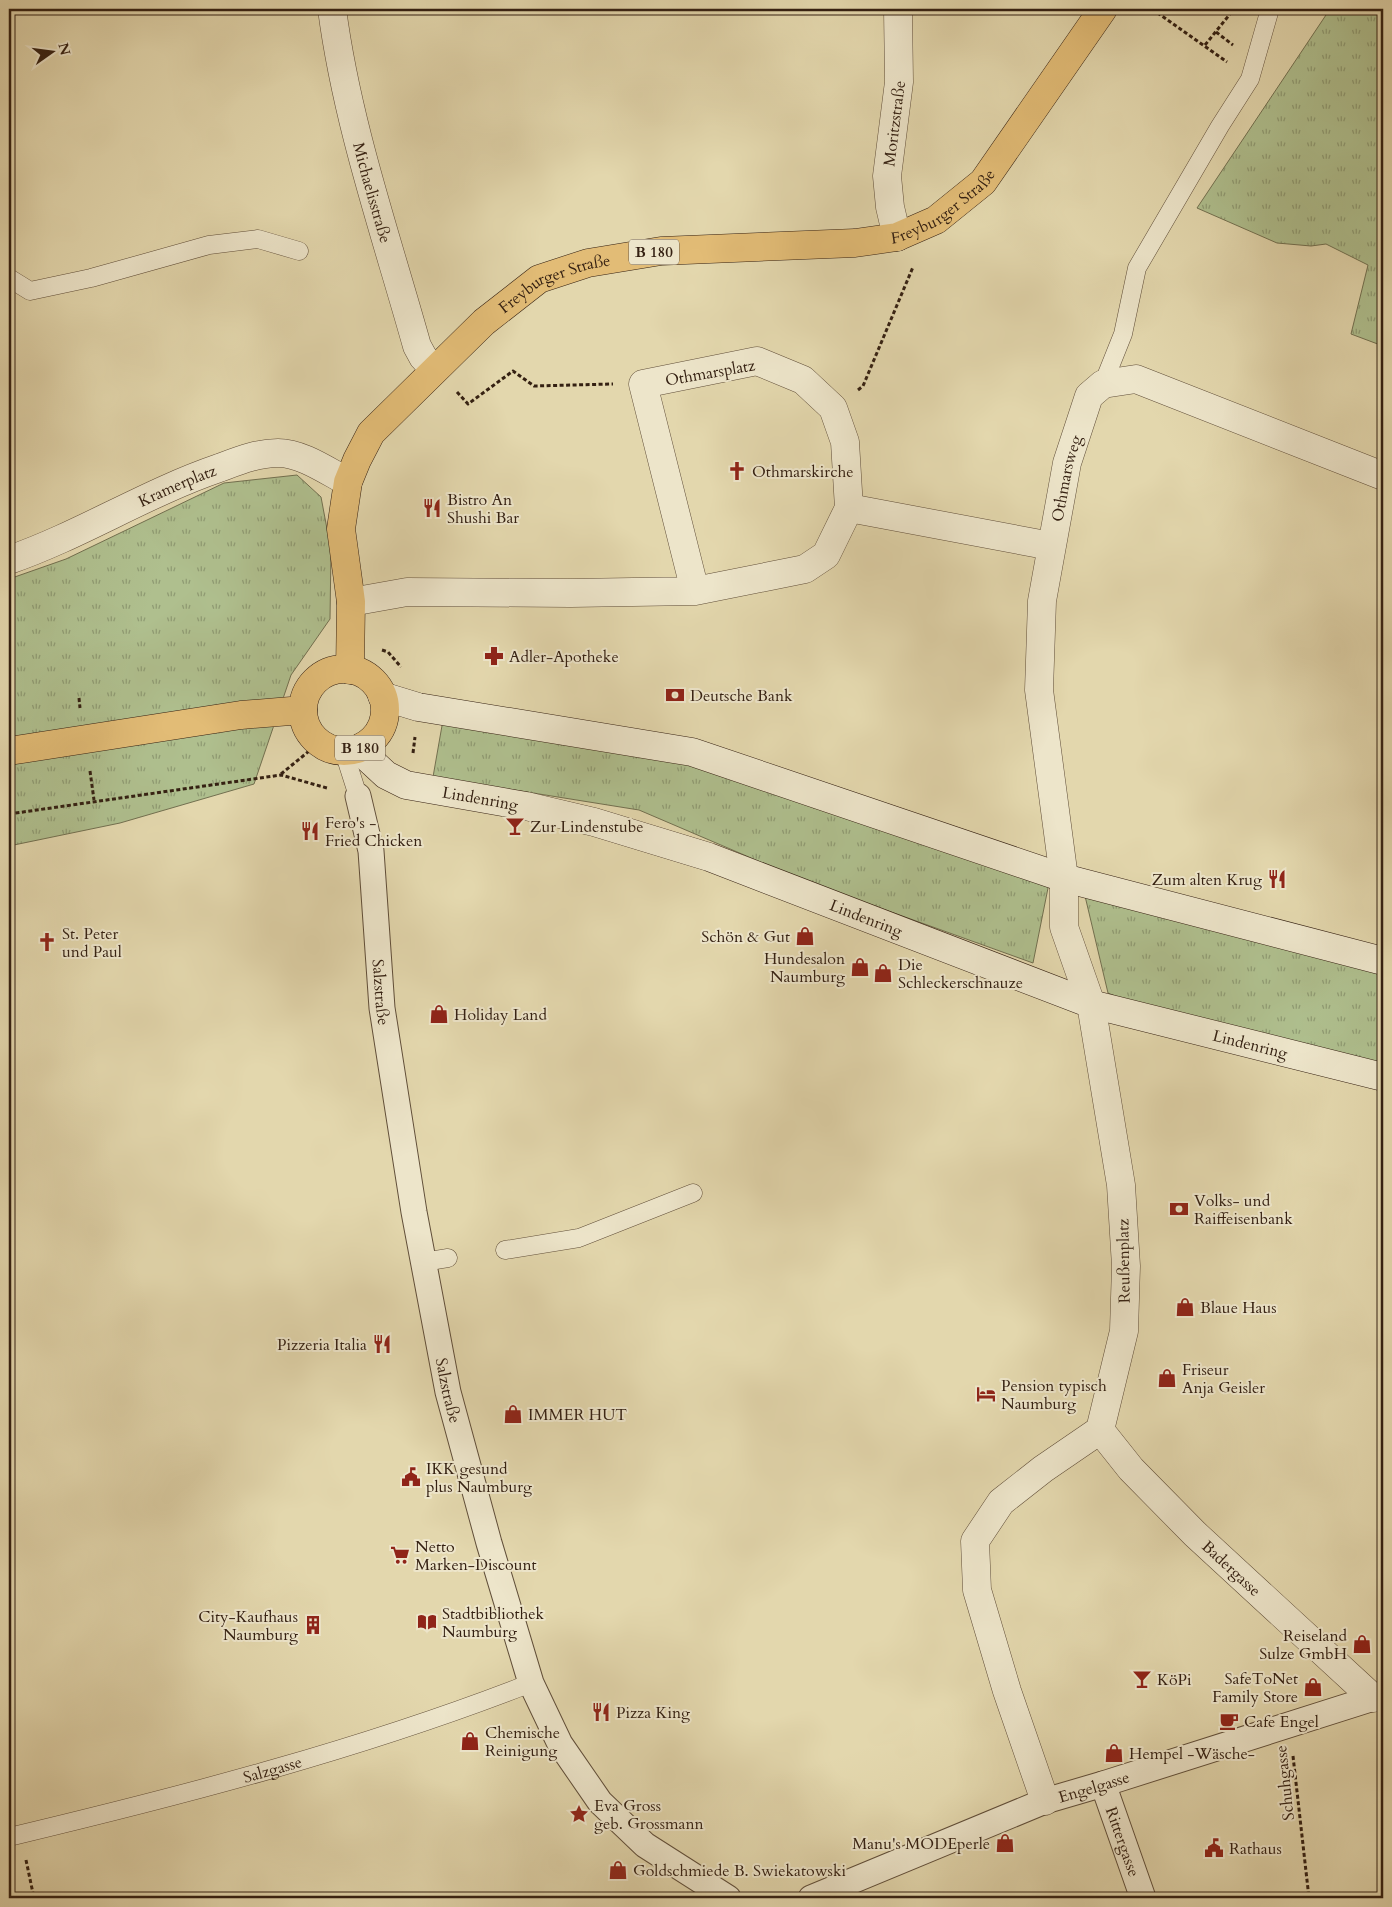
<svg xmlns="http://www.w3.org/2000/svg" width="1392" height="1907" font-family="Cardo,serif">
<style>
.grass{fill:url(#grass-tufts);stroke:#727050}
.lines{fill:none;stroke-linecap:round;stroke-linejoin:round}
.service-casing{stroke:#604e39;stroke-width:19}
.pedestrian-casing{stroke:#604e39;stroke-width:27}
.minor-casing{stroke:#604e39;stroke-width:29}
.secondary-casing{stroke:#342012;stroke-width:29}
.primary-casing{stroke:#342012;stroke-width:29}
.path{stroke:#342012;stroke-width:3;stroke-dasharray:4 2.5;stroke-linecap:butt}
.service{stroke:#ede5ca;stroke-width:18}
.pedestrian{stroke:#ede5ca;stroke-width:25}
.minor{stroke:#ede5ca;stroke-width:28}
.secondary{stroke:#ede5ca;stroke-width:28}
.primary{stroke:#e2bc76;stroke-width:28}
.labels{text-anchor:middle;stroke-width:4;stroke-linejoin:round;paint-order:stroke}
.shield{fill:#ede5ca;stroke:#6c5b49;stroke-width:1}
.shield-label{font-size:15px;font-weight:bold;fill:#342012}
.street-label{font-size:16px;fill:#342012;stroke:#ede5ca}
.poi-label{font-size:16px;fill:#342012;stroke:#ede5ca;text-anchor:start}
</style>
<defs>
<pattern id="grass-tufts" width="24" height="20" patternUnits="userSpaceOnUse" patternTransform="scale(1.25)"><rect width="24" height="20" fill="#afbf8e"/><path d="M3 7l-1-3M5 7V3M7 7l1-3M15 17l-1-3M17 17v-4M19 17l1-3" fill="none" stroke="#8f9b73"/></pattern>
</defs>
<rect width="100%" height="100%" fill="#e3d7ad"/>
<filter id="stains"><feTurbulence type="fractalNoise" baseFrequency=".004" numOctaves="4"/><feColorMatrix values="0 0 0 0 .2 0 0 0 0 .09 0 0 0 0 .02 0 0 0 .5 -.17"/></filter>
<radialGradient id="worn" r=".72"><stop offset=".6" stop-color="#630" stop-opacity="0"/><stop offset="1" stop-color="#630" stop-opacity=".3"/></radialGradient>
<g class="grass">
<polygon points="1330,9 1383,9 1383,346 1351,334 1368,265 1326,244 1311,246 1277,243 1197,208"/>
<polygon points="297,475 321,497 331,550 330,619 291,675 254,784 120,823 9,846 9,579 66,559 224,483"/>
<polygon points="443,720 686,761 1049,883 1033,963 805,881 639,810 433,777"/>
<polygon points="1085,896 1383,973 1383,1064 1120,998 1108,993"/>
</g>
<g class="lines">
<g class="service-casing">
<g id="service">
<polyline points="9,278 30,291 91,278 209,245 258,239 299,251"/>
<polyline points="1103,384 1123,334 1137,268 1220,126 1250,79 1270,9"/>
<polyline points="344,752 358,796"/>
<polyline points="505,1250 579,1238 693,1193"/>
<polyline points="423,1262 448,1258"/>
<path id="s1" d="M 9,1837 C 185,1795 362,1749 531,1683"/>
</g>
</g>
<g class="pedestrian-casing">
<g id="pedestrian">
<path id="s2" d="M 358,796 L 371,851 L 382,1008 L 414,1212 L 448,1392 L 489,1543 L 531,1683 L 560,1744 L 600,1802 L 645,1845 L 728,1898"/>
<path id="s3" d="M 1103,1784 L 1143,1898"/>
<path id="s4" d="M 811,1898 L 1045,1801 L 1103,1784 L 1383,1695"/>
</g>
</g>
<g class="minor-casing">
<g id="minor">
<path id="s5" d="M 332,9 C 347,124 386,235 417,346 L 423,357 L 434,369"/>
<path id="s6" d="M 897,237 L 890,207 L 887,176 L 899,82 L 898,9"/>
<polyline points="849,508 1051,546"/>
<path id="s7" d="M 9,560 C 81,535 146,493 219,468 C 238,461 257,453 278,453 C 302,453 327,471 348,482"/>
<polyline points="351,602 407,592 571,593 695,591 805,569 826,555 849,508 845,442 833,408 803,380 757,361 643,384 695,591"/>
<path id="s8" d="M 1100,1430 L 1131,1469 L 1195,1534 L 1373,1698"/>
<path id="s9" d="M 1045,1801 L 1007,1691 L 977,1590 L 975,1541 L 1001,1502 L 1043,1469 L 1100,1430 L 1124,1331 L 1126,1266 L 1121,1185 L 1091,1004 L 1064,927 L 1064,878 L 1039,690 L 1042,601 L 1067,463 L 1089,396 L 1103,384 L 1136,379 L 1383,476"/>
</g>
</g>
<g class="secondary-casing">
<g id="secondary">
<polyline points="382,696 418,707 692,752 1064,878 1383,961"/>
<path id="s10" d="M 358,749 L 386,775 L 406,785 L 526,806 L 594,822 L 709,857 L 1091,1004 L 1383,1077"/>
</g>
</g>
<g class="primary-casing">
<g id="primary">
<circle cx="344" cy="710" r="41"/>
<path id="s11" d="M 350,670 L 351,602 L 341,529 L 348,482 L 357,460 L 371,433 L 484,322 L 539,279 L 588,263 L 661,251 L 855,243 L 897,237 L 936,220 L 983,182 L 1103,9"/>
<polyline points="9,751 241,715 303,710"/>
</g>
</g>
<g class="path">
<polyline points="1152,9 1227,62"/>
<polyline points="1216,32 1233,45"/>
<polyline points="1205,45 1234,9"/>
<polyline points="858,390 863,386 913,267"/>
<polyline points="457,392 468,404 513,371 534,386 613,384"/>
<polyline points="382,650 388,652 401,667"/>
<polyline points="79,698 80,708"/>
<polyline points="413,753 415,737"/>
<polyline points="90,771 94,800"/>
<polyline points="281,774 319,743"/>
<polyline points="9,814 281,775 327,788"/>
<polyline points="1293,1756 1309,1898"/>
<polyline points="26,1860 34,1898"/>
</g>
<use href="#service" class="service"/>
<use href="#pedestrian" class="pedestrian"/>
<use href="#minor" class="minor"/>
<use href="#secondary" class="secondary"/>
<use href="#primary" class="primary"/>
</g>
<defs>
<g id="church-bare" transform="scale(1.5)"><path d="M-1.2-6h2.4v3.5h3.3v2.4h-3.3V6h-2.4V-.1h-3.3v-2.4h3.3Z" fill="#8f2418" stroke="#ede5ca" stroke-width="2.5" paint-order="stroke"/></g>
<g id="restaurant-bare" transform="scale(1.5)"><path d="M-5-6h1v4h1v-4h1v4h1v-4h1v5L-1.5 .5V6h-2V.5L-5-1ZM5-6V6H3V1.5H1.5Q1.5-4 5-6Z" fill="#8f2418" stroke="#ede5ca" stroke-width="2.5" paint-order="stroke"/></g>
<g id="pharmacy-bare" transform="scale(1.5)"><path d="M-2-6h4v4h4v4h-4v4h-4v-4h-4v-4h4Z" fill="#8f2418" stroke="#ede5ca" stroke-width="2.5" paint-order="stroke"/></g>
<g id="bank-bare" transform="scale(1.5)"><path d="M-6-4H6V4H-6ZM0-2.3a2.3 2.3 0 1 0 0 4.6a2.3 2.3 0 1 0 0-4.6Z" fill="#8f2418" stroke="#ede5ca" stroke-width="2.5" paint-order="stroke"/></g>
<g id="bar-bare" transform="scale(1.5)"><path d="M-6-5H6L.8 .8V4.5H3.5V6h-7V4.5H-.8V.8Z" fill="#8f2418" stroke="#ede5ca" stroke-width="2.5" paint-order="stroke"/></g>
<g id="shop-bare" transform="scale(1.5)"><path d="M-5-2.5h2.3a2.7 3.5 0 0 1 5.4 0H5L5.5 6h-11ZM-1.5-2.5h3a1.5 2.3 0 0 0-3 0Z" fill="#8f2418" stroke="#ede5ca" stroke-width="2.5" paint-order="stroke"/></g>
<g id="hotel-bare" transform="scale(1.5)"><path d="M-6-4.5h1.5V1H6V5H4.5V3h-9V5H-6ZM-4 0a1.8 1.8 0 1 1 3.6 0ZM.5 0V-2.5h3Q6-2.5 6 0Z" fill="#8f2418" stroke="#ede5ca" stroke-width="2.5" paint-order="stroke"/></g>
<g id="civic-bare" transform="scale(1.5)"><path d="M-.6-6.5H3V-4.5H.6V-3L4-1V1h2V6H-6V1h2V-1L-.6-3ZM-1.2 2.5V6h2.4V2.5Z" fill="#8f2418" stroke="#ede5ca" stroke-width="2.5" paint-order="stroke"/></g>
<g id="supermarket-bare" transform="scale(1.5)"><path d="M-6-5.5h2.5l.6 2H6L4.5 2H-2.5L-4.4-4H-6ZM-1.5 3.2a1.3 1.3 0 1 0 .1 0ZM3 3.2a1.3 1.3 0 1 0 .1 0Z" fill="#8f2418" stroke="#ede5ca" stroke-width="2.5" paint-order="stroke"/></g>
<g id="library-bare" transform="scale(1.5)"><path d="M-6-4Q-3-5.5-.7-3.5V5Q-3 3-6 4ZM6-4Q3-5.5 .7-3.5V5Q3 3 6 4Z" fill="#8f2418" stroke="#ede5ca" stroke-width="2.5" paint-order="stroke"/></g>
<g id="building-bare" transform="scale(1.5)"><path d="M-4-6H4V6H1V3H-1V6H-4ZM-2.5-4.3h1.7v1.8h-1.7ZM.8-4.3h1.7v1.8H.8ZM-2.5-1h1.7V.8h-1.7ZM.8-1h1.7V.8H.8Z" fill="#8f2418" stroke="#ede5ca" stroke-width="2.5" paint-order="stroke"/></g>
<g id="cafe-bare" transform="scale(1.5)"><path d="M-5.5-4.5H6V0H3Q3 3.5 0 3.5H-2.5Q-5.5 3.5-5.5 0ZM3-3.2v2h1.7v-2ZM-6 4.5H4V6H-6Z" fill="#8f2418" stroke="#ede5ca" stroke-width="2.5" paint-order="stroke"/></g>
<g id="sight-bare" transform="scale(1.5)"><path d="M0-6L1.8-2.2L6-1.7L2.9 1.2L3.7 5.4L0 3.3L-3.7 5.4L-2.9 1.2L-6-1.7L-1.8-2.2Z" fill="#8f2418" stroke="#ede5ca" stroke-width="2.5" paint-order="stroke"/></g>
</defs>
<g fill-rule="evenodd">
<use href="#church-bare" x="737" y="471"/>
<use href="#restaurant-bare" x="432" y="508"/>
<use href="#pharmacy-bare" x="494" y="656"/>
<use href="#bank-bare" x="675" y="695"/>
<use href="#bar-bare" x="515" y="826"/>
<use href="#restaurant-bare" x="310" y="831"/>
<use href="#restaurant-bare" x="1277" y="879"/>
<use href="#shop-bare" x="805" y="936"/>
<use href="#church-bare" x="47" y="942"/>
<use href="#shop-bare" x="860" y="967"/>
<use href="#shop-bare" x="883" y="973"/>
<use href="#shop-bare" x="439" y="1014"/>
<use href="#bank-bare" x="1179" y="1209"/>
<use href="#shop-bare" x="1185" y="1307"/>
<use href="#restaurant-bare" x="382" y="1344"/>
<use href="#shop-bare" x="1167" y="1378"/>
<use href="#hotel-bare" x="986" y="1394"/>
<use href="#shop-bare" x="513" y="1414"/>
<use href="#civic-bare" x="411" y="1477"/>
<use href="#supermarket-bare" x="400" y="1555"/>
<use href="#library-bare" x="427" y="1622"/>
<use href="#building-bare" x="313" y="1625"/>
<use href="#shop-bare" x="1362" y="1644"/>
<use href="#bar-bare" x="1142" y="1679"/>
<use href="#shop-bare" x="1313" y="1687"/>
<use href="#restaurant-bare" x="601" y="1712"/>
<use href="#cafe-bare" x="1229" y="1721"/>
<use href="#shop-bare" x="470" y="1741"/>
<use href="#shop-bare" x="1114" y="1753"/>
<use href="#sight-bare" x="579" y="1814"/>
<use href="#shop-bare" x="1005" y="1843"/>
<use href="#civic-bare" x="1214" y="1848"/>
<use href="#shop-bare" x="618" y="1870"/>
</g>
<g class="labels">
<g class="shield">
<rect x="629" y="239.5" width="50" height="25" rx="4"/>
<rect x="335" y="735.5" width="50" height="25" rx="4"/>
</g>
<g class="shield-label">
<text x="654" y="257">B 180</text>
<text x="360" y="753">B 180</text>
</g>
<g class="street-label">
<text dy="6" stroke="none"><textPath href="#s6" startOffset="115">Moritzstraße</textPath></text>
<text dy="6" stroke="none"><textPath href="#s5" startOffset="188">Michaelisstraße</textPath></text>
<text dy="6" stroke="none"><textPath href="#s11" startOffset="889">Freyburger Straße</textPath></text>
<text dy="6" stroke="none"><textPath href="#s11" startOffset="484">Freyburger Straße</textPath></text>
<text transform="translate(710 372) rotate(-10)" y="6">Othmarsplatz</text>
<text dy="6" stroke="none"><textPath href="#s9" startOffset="1406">Othmarsweg</textPath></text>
<text dy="6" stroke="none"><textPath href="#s7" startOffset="184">Kramerplatz</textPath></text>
<text dy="6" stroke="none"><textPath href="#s10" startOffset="136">Lindenring</textPath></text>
<text dy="6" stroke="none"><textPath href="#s10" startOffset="541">Lindenring</textPath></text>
<text dy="6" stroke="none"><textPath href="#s2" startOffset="198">Salzstraße</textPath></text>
<text dy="6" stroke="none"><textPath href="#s10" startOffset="946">Lindenring</textPath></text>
<text transform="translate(1123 1261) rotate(-91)" y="6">Reußenplatz</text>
<text dy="6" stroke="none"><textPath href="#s2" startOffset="602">Salzstraße</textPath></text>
<text dy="6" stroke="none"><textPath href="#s8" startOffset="191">Badergasse</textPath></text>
<text dy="6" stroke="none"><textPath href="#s1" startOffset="272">Salzgasse</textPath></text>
<text transform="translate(1284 1783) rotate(-96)" y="6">Schuhgasse</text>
<text dy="6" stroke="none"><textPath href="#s4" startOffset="304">Engelgasse</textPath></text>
<text dy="6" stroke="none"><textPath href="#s3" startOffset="61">Rittergasse</textPath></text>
</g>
<g class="poi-label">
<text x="752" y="477">Othmarskirche</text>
<text x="447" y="505">Bistro An<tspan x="447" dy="18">Shushi Bar</tspan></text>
<text x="509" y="662">Adler-Apotheke</text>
<text x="690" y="701">Deutsche Bank</text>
<text x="325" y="828">Fero's -<tspan x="325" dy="18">Fried Chicken</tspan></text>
<text x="530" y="832">Zur Lindenstube</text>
<text x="1262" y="885" text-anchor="end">Zum alten Krug</text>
<text x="62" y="939">St. Peter<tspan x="62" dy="18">und Paul</tspan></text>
<text x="790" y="942" text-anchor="end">Schön &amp; Gut</text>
<text x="845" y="964" text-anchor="end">Hundesalon<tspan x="845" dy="18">Naumburg</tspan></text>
<text x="898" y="970">Die<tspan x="898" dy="18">Schleckerschnauze</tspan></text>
<text x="454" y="1020">Holiday Land</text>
<text x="1194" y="1206">Volks- und<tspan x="1194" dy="18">Raiffeisenbank</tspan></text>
<text x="1200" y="1313">Blaue Haus</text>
<text x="367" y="1350" text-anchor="end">Pizzeria Italia</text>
<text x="1182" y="1375">Friseur<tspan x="1182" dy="18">Anja Geisler</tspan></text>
<text x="1001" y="1391">Pension typisch<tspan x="1001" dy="18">Naumburg</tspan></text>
<text x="528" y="1420">IMMER HUT</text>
<text x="426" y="1474">IKK gesund<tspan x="426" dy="18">plus Naumburg</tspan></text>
<text x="415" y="1552">Netto<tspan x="415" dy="18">Marken-Discount</tspan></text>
<text x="442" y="1619">Stadtbibliothek<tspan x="442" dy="18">Naumburg</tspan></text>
<text x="298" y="1622" text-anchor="end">City-Kaufhaus<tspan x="298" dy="18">Naumburg</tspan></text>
<text x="1347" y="1641" text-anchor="end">Reiseland<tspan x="1347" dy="18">Sulze GmbH</tspan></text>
<text x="1298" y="1684" text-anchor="end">SafeToNet<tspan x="1298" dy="18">Family Store</tspan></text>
<text x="1157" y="1685">KöPi</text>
<text x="616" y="1718">Pizza King</text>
<text x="1244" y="1727">Cafe Engel</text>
<text x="485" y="1738">Chemische<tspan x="485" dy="18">Reinigung</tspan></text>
<text x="1129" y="1759">Hempel -Wäsche-</text>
<text x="594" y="1811">Eva Gross<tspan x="594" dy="18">geb. Grossmann</tspan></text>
<text x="990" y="1849" text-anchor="end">Manu's MODEperle</text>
<text x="1229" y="1854">Rathaus</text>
<text x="633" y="1876">Goldschmiede B. Swiekatowski</text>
</g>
</g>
<rect width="1392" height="1907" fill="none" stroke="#e3d7ad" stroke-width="30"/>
<rect x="10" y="10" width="1372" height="1887" fill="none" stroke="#342012" stroke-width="2.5"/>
<rect x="15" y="15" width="1362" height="1877" fill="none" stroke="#342012"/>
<g transform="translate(52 52) rotate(76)" stroke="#ede5ca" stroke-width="4" paint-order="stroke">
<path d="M0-4L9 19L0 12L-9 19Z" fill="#342012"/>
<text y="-8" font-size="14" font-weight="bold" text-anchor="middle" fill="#342012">N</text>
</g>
<rect width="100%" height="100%" filter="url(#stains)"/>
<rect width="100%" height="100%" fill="url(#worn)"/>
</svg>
